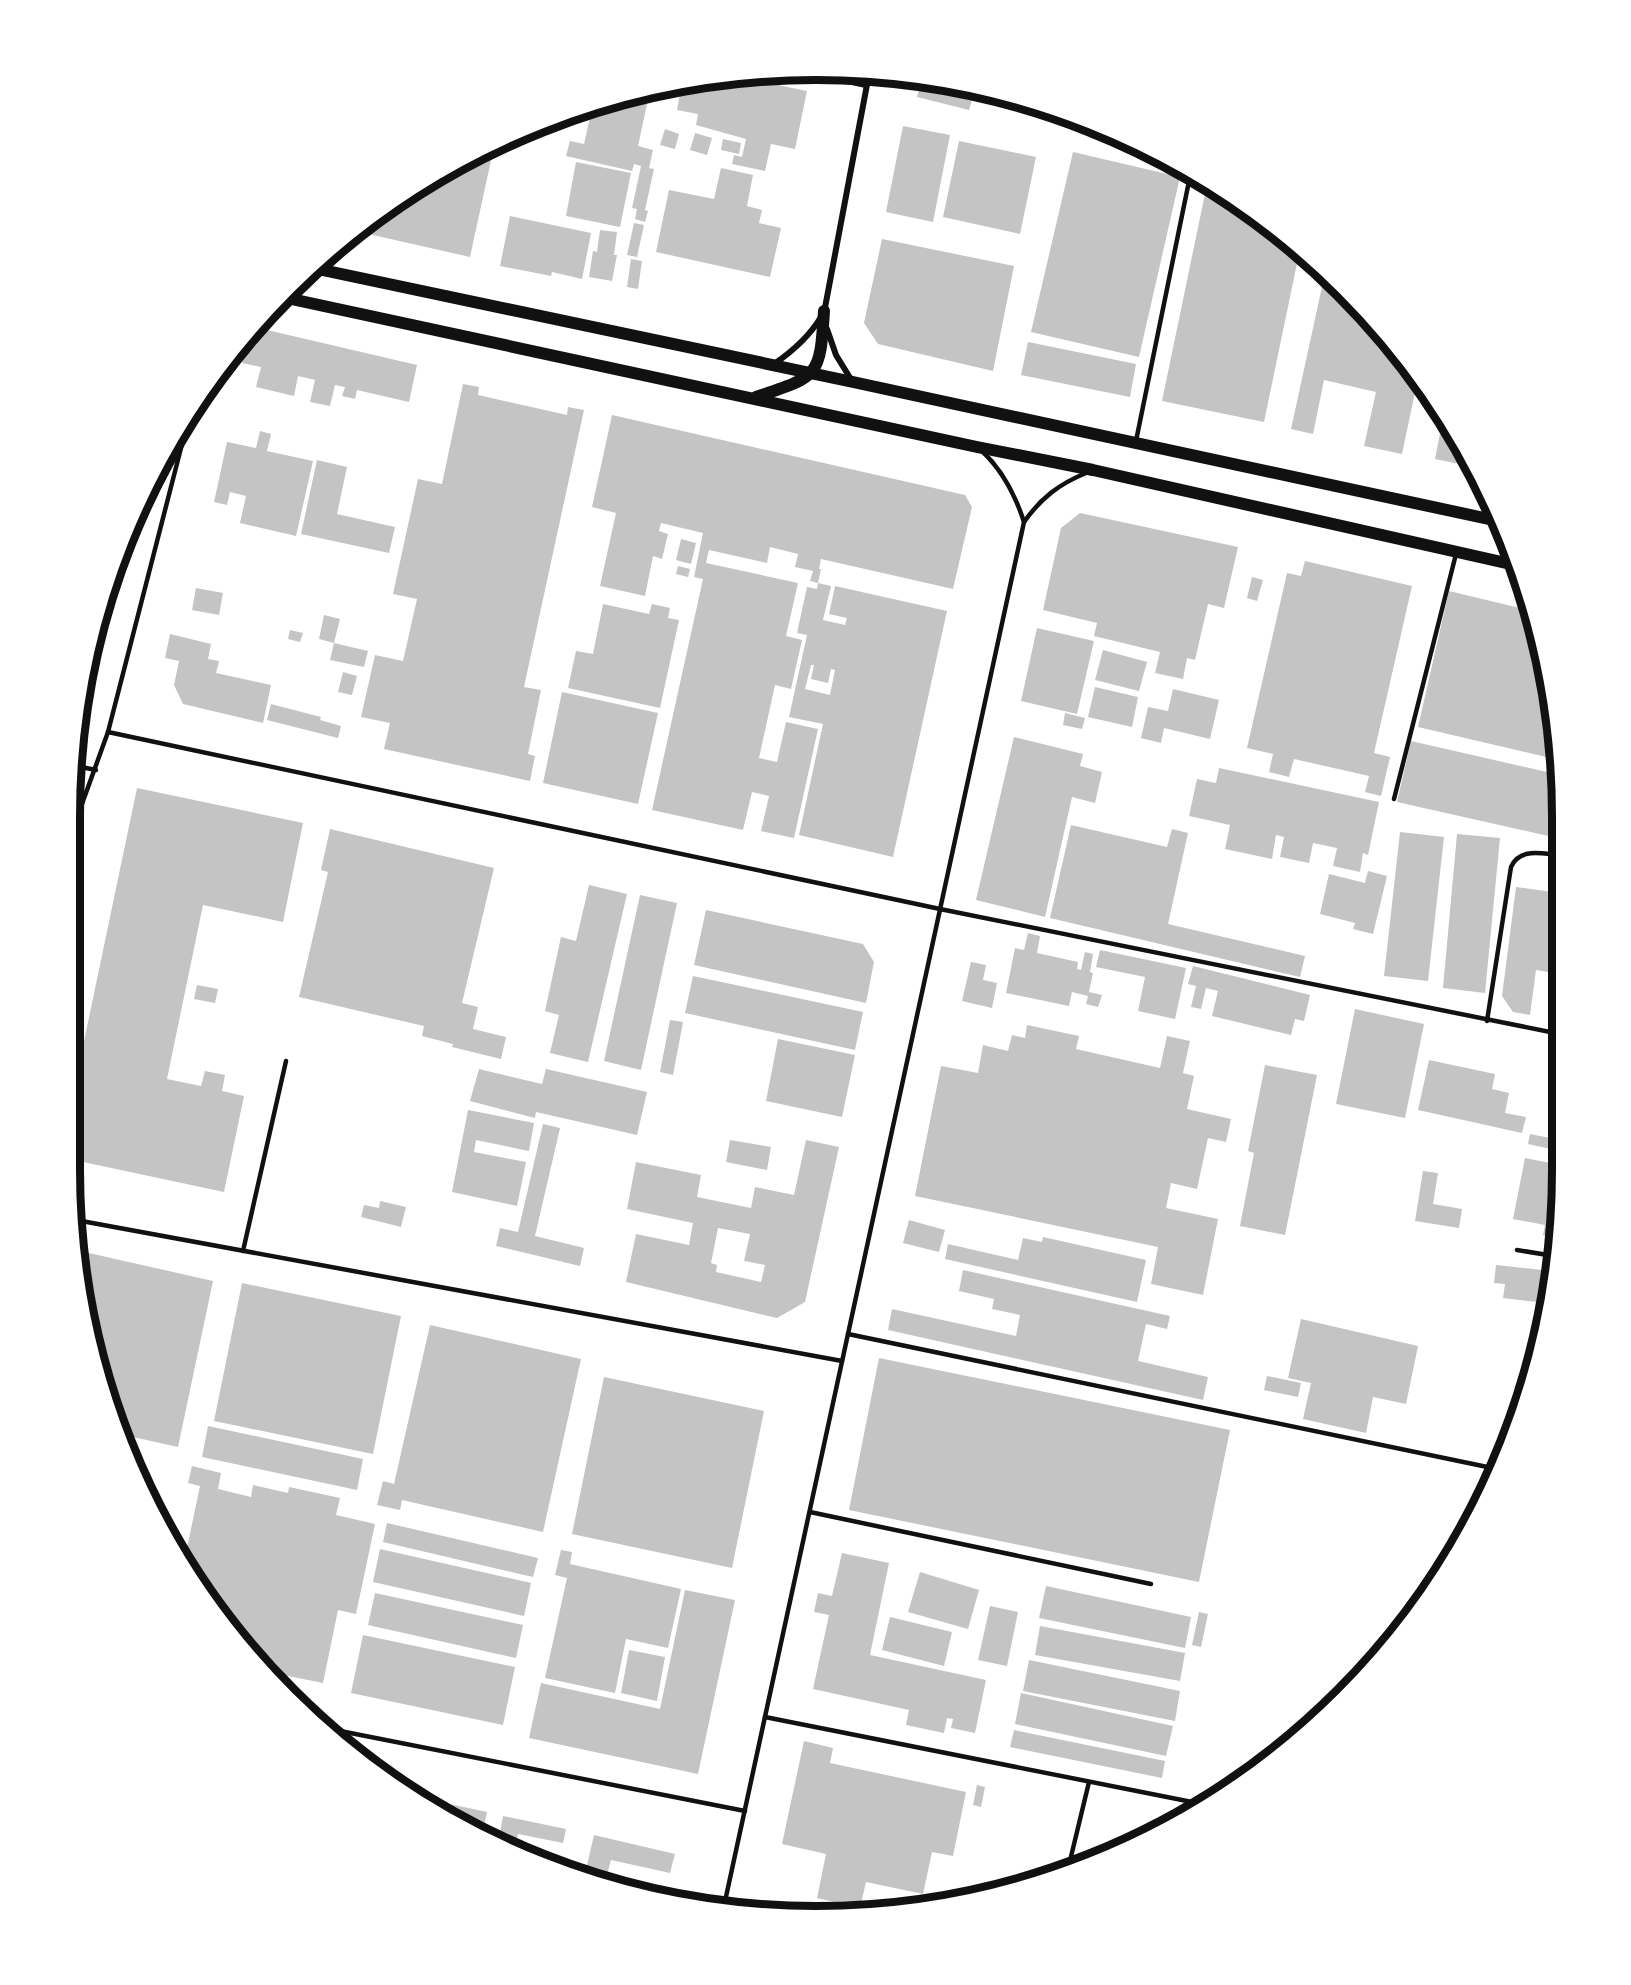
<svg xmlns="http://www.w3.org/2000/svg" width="1631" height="1985" font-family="'Space Grotesk',sans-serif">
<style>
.building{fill:#c4c4c4;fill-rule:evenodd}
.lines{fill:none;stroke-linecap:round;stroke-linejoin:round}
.service{stroke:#111;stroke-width:4.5}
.minor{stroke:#111;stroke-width:6}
.secondary{stroke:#111;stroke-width:12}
.rim{fill:none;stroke:#111;stroke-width:8}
</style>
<rect width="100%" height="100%" fill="#fff"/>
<g class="building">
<polygon points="735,76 807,91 795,149 771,144 765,171 732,164 734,155 742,157 746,139 696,125 698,114 677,110 681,88 672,86"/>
<polygon points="922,78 975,90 969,110 917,97"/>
<polygon points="650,90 638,146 653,150 649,168 654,169 645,210 648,211 645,222 635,219 637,209 632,208 641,166 634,164 632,171 566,156 570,141 584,144 592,109 588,108 623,94"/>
<polygon points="903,126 950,135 933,222 886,212"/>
<polygon points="665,129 679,134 675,149 660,145"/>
<polygon points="695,133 712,138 707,155 690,150"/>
<polygon points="723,139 741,143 739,154 721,150"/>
<polygon points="959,141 1036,157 1020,234 943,217"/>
<polygon points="495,142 470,257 364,233 366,220 486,146"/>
<polygon points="1073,152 1180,177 1139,357 1031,332"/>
<polygon points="576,162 631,173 620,227 566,216"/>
<polygon points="721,168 753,175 747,206 762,210 759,223 781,228 770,277 656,252 669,190 714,199"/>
<polygon points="1206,189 1220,192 1300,249 1264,422 1162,401"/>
<polygon points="510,216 591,233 582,279 552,272 551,276 500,266"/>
<polygon points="634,223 644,225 637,257 627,255"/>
<polygon points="600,230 617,232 614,255 617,255 612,281 589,277 593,251 597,252"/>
<polygon points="882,239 1014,266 993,371 878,344 864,323"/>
<polygon points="631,259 642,261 638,289 627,287"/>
<polygon points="1325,273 1408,361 1418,378 1402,454 1364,446 1376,392 1324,380 1313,434 1291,429"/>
<polygon points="267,330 417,365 409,402 357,390 355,399 342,396 345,387 335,385 330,406 310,402 315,380 298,376 294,396 256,387 261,367 242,363 247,340"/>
<polygon points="1028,342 1136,364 1130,397 1021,375"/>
<polygon points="463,384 479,387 478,395 567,415 568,407 584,410 524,687 541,690 528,754 535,756 530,781 384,749 390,723 361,717 375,655 403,661 417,599 393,594 418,479 442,484"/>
<path d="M 612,415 L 965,495 L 972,507 L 953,589 L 821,559 L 819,569 L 821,569 L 818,583 L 831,586 L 823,620 L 845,625 L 847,618 L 829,614 L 835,586 L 947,611 L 893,857 L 799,835 L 823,724 L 789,717 L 807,635 L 797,633 L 807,587 L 817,589 L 818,583 L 810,581 L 813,571 L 795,567 L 798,554 L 770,547 L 767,563 L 709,550 L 706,563 L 798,583 L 786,636 L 802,640 L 791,689 L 775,685 L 759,758 L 777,762 L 786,722 L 818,729 L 794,838 L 761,831 L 769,796 L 752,792 L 743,830 L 652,810 L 703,579 L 694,577 L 703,533 L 661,523 L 659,531 L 668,534 L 662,559 L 653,556 L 645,596 L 600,586 L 616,513 L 592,507 ZM 811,665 L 814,665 L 811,679 L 828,683 L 831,669 L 835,670 L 830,695 L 805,689 Z"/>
<polygon points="1443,418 1464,451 1474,467 1435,459"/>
<polygon points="260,431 271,434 267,451 313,461 296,536 240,523 246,496 230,492 227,505 214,502 227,442 256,448"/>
<polygon points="317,460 347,467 337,514 395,527 389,553 301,534"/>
<polygon points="1080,513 1238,547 1224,608 1208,604 1195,660 1187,658 1183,679 1155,673 1160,652 1094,636 1097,623 1043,610 1061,528"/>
<polygon points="681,539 696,543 691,564 676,560"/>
<polygon points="1305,561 1412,586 1374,753 1390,757 1381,796 1365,792 1369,776 1294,759 1289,777 1269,772 1273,754 1247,748 1287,573 1301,576"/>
<polygon points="678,566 690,569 688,577 676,574"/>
<polygon points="1252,577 1263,580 1257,601 1247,598"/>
<polygon points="196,588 223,593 219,615 192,610"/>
<polygon points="1449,591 1532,611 1537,623 1559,760 1418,727"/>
<polygon points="603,604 649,614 652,604 670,608 668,618 679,620 660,708 568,688 576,651 593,654"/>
<polygon points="324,615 340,619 334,643 319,639"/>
<polygon points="1037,628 1094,641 1077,714 1021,701"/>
<polygon points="290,630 303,633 300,642 288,639"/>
<polygon points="170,634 211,644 208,659 219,661 216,673 271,685 263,723 183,704 174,685 179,661 165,658"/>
<polygon points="334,643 368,651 364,667 330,660"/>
<polygon points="1103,650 1147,662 1139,691 1095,680"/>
<polygon points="343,672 357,676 352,695 338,692"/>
<polygon points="1095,687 1138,697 1132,727 1088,717"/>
<polygon points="1173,689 1219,700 1210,739 1164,728 1161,743 1141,738 1148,707 1168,711"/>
<polygon points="562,692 658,713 638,804 543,783"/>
<polygon points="271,704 321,717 320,720 341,726 338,738 267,720"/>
<polygon points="1065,713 1085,718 1082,729 1063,725"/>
<polygon points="1014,737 1083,754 1080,766 1102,772 1095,803 1072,797 1045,917 976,900"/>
<polygon points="1411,741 1560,775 1560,805 1553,837 1397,802"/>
<polygon points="1219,768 1379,802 1368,855 1363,853 1360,872 1333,866 1337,848 1313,843 1309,863 1280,857 1284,837 1276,835 1272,859 1225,849 1230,825 1189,816 1197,779 1216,783"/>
<polygon points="137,788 303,823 283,922 203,905 167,1079 201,1086 205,1071 225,1075 222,1091 244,1096 224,1192 69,1159 69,1113"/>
<polygon points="1071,825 1167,847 1172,829 1188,833 1168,924 1305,956 1300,977 1050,918"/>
<polygon points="330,829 494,868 462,1003 478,1007 473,1029 506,1037 501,1059 452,1047 453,1044 422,1036 424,1026 299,997 328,872 321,870"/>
<polygon points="1400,832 1444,837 1428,981 1384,976"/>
<polygon points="1457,834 1500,838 1485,993 1443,988"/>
<polygon points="1368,871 1387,876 1373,934 1353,929 1355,923 1320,914 1329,874 1365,883"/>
<polygon points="589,885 627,894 588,1062 550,1053 559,1015 545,1011 561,937 576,941"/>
<polygon points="1516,887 1560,893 1560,974 1536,970 1530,1015 1513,1012 1502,996"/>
<polygon points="640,895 677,903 641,1070 604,1061"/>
<polygon points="706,910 863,944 874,962 866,1003 694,965"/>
<polygon points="1028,933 1040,936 1037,953 1078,962 1077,969 1081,970 1085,952 1093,954 1090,972 1093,973 1089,992 1102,995 1098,1007 1086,1004 1088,996 1072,992 1069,1006 1006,993 1015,948 1024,950"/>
<polygon points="1100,950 1186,968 1175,1019 1138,1011 1145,977 1096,967"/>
<polygon points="971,962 986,965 983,980 997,983 992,1008 962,1001"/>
<polygon points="1193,966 1310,995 1304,1021 1295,1019 1291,1035 1212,1016 1218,991 1206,988 1201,1009 1191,1007 1196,986 1188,984"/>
<polygon points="693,976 863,1012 855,1050 685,1013"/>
<polygon points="197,985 218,989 215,1003 194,999"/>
<polygon points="1355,1009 1424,1024 1405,1118 1336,1104"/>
<polygon points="670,1020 683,1022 673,1075 660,1072"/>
<polygon points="1027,1025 1079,1036 1076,1049 1160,1068 1167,1036 1190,1041 1183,1073 1194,1076 1187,1109 1231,1119 1226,1142 1208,1138 1197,1189 1171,1183 1166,1208 1218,1219 1203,1295 1151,1284 1158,1247 915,1196 941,1066 978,1073 983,1045 1008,1051 1012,1035 1025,1038"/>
<polygon points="778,1039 855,1055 842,1117 766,1101"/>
<polygon points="1429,1060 1495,1074 1492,1089 1509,1093 1505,1113 1526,1117 1522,1133 1418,1110"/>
<polygon points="1265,1065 1317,1075 1285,1235 1240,1226 1254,1153 1248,1151"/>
<polygon points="479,1069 542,1084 546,1069 647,1092 637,1135 536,1112 535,1118 470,1101"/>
<polygon points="468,1110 534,1123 529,1151 476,1140 474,1152 526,1162 517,1206 452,1192"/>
<polygon points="543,1124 560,1128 535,1236 584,1248 580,1266 496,1246 500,1228 518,1232"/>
<polygon points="1530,1134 1560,1140 1560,1151 1528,1144"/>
<polygon points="730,1140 771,1147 767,1170 726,1162"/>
<path d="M 806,1140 L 839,1147 L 805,1302 L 777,1318 L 626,1282 L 636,1234 L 689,1245 L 693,1223 L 627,1209 L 636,1162 L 701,1175 L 697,1197 L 751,1208 L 755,1187 L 794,1195 ZM 718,1228 L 750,1234 L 744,1261 L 765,1265 L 761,1282 L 716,1272 L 717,1265 L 711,1263 Z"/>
<polygon points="1525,1158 1560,1165 1560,1218 1557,1237 1543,1235 1545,1225 1513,1219"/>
<polygon points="1423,1171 1438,1173 1433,1204 1462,1209 1459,1228 1415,1221"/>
<polygon points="380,1201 406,1207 401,1227 361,1217 364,1205 379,1208"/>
<polygon points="909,1220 945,1230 939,1252 903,1243"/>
<polygon points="1043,1237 1146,1260 1137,1302 945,1259 948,1244 1018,1260 1023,1238 1042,1242"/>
<polygon points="80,1251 213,1281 178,1447 124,1435 94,1362"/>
<polygon points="1496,1265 1552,1271 1546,1303 1503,1298 1505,1284 1494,1283"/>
<polygon points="963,1270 1170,1316 1167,1329 1146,1324 1138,1361 1208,1377 1203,1400 888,1330 892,1309 1016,1336 1020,1315 992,1309 994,1299 959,1291"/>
<polygon points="242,1283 401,1316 373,1454 214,1421"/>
<polygon points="1301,1319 1418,1346 1406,1404 1373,1397 1366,1433 1303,1419 1311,1383 1288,1378"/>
<polygon points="430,1325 581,1359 543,1532 402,1500 400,1510 377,1505 383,1481 394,1484"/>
<polygon points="879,1358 1230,1430 1199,1582 849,1510"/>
<polygon points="1267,1376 1301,1383 1298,1397 1264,1390"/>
<polygon points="604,1377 764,1411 732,1568 572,1534"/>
<polygon points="208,1426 363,1459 357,1490 202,1457"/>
<polygon points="192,1466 221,1473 218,1489 251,1497 253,1485 288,1493 289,1487 340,1498 336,1515 375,1524 356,1614 338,1610 323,1683 268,1672 184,1562 200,1486 188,1483"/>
<polygon points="387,1523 538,1558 533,1577 383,1542"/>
<polygon points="380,1549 531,1583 524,1616 373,1582"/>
<polygon points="561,1550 572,1552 570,1564 681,1589 668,1648 626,1639 615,1693 545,1678 567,1578 555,1575"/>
<polygon points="842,1553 889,1563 870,1655 986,1680 975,1733 951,1728 953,1719 947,1718 944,1733 906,1725 909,1710 813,1689 829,1615 814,1612 818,1593 832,1596"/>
<polygon points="920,1572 979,1590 968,1629 908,1612"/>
<polygon points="1046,1586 1191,1617 1185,1648 1039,1618"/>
<polygon points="685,1590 735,1600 698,1774 529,1738 541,1683 660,1709"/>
<polygon points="375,1593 523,1625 516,1658 368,1625"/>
<polygon points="990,1606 1018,1612 1007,1666 978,1660"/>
<polygon points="1199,1612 1208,1614 1201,1647 1192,1645"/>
<polygon points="890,1617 952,1632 944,1666 882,1650"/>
<polygon points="1040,1626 1185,1653 1180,1681 1035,1655"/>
<polygon points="363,1635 515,1667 503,1725 351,1693"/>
<polygon points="629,1650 665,1657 657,1701 621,1693"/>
<polygon points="1029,1660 1180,1691 1175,1721 1023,1691"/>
<polygon points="1021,1693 1173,1726 1166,1756 1015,1724"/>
<polygon points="1014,1730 1165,1761 1162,1778 1010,1747"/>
<polygon points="804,1741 833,1748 830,1763 966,1792 953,1856 932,1852 923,1894 866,1882 860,1908 817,1898 826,1854 782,1844"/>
<polygon points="977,1785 985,1787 981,1807 973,1805"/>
<polygon points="426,1799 487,1812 483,1831 425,1802"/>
<polygon points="503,1816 566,1829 563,1843 518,1834 515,1847 499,1838"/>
<polygon points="594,1835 675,1854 670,1873 611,1860 605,1882 584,1878"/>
</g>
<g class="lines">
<g class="service">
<polyline points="802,72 867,86"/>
<polyline points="1136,441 1188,186"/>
<path d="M 982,451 C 1003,471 1015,494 1024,522"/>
<polyline points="108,732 940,909 1560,1034"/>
<polyline points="71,765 96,770"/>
<polyline points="1394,799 1456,554"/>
<polyline points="70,837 108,732 190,413"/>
<path d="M 1487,1021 L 1511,867 C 1520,847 1542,854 1560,855"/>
<polyline points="76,1220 842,1361"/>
<polyline points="1517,1250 1554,1256"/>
<polyline points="243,1251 286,1061"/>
<polyline points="848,1334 1497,1469"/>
<polyline points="810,1512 1151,1584"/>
<polyline points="765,1717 1202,1804"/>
<polyline points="325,1728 745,1811"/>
<polyline points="1069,1865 1089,1782"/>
<path d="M 724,1906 L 1024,522 C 1041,498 1059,484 1086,473"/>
</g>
<g class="minor">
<polyline points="824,313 869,74"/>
<polyline points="827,329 836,355 852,381"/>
<path d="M 774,364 C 793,351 809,337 821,317"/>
</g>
<g class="secondary">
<polyline points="313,268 853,382 1498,521"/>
<polyline points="282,297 977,447 1093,470 1515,565"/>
<path d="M 756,397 C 819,376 820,377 824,311"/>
</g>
</g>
<path d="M0 0H1631V1985H0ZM816 80H816A736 736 0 0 1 1552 816V1170A736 736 0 0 1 816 1906H816A736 736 0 0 1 80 1170V816A736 736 0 0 1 816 80Z" fill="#fff" fill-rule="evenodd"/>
<path class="rim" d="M816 80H816A736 736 0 0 1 1552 816V1170A736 736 0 0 1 816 1906H816A736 736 0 0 1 80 1170V816A736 736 0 0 1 816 80Z"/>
</svg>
